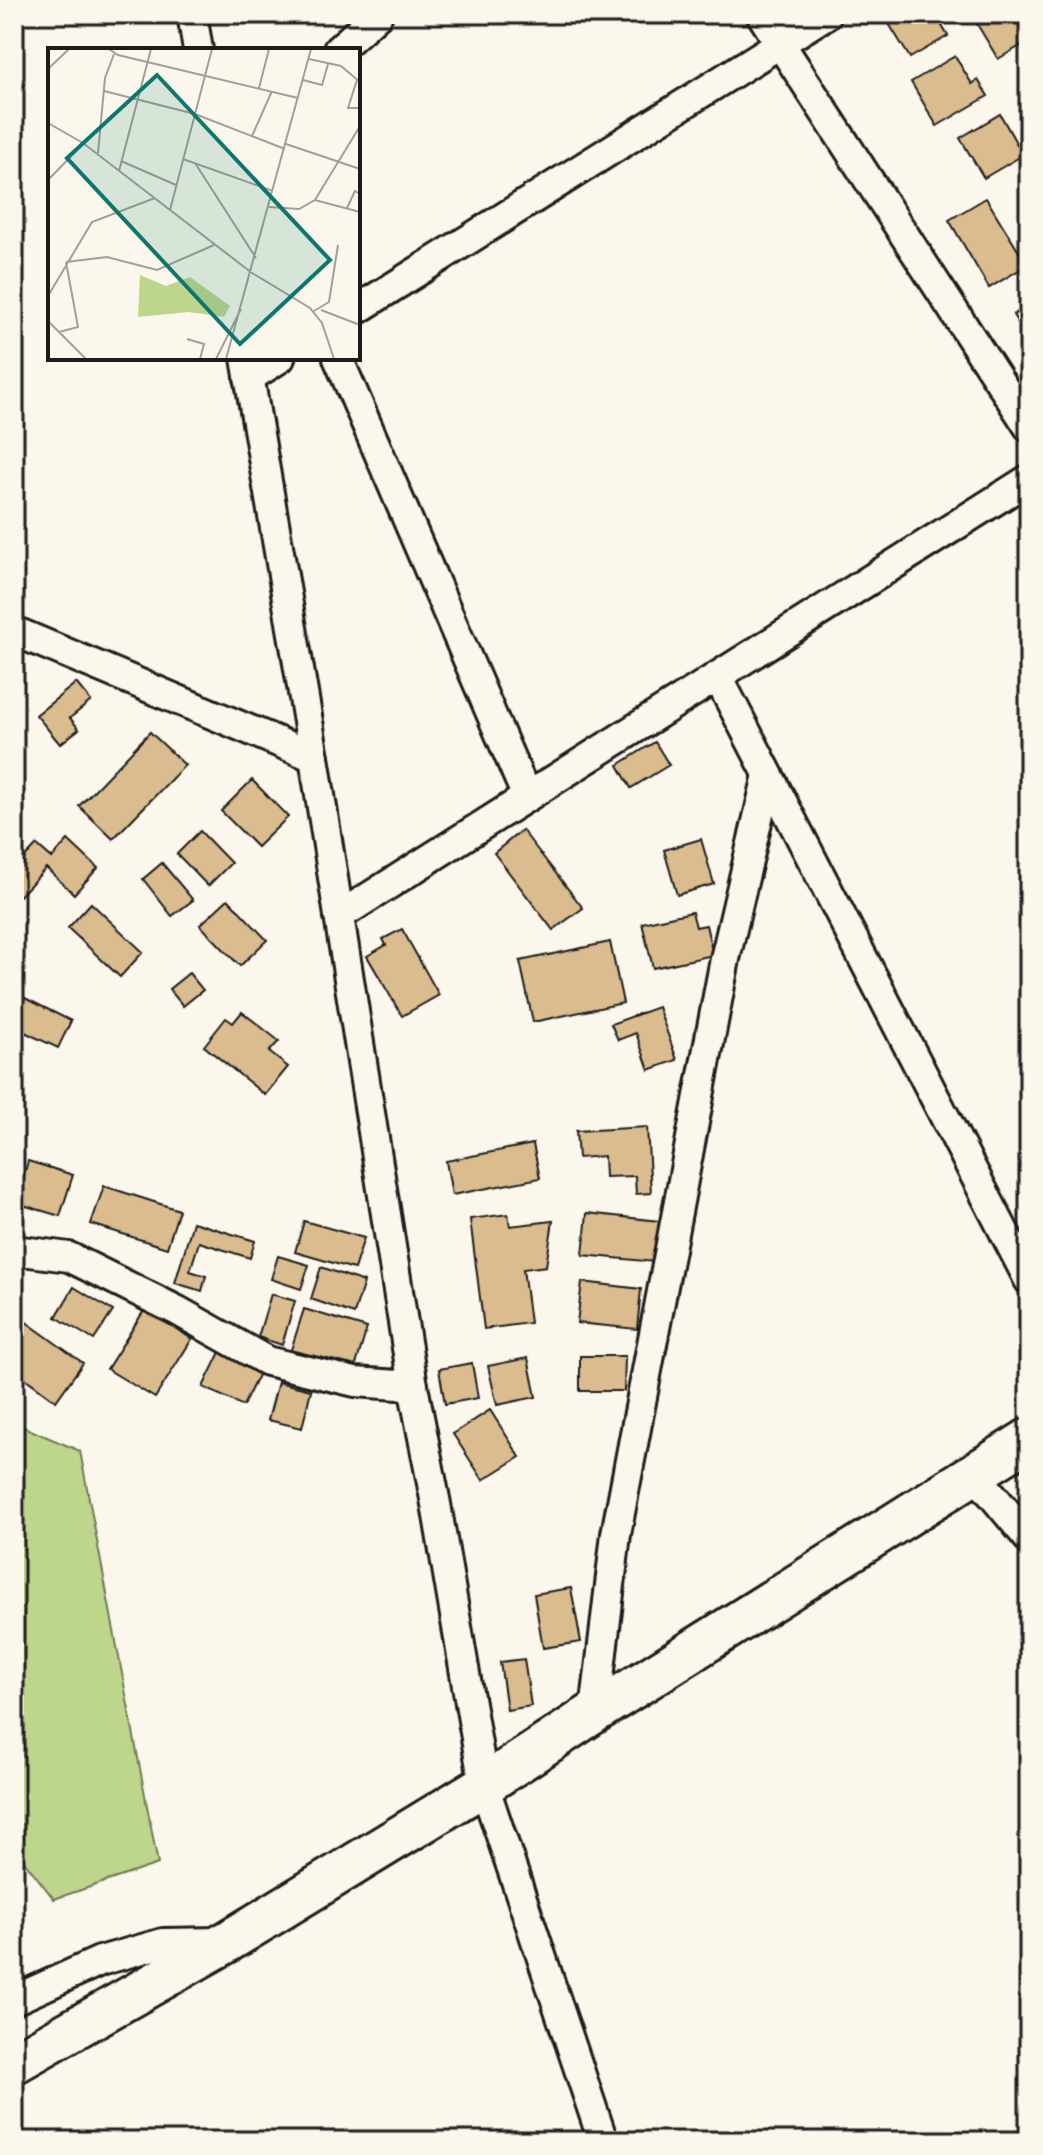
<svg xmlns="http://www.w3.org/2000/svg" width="1043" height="2155" font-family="Dekko,sans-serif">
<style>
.green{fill:#bed68c;stroke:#6d7954;stroke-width:2}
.building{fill:#dabc8e;stroke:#1c1c1c;stroke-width:2}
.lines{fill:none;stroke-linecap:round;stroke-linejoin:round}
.street-casing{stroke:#1c1c1c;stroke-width:34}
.secondary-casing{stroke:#1c1c1c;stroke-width:46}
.street{stroke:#fbf7ec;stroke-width:28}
.secondary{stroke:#fbf7ec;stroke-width:40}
.inset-road{fill:none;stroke:#a29f99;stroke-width:2}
.view{fill:#0f766e;fill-opacity:0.15;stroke:#0f766e;stroke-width:4}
.inset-edge{fill:none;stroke:#1c1c1c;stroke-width:4}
</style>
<rect width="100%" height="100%" fill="#fbf7ec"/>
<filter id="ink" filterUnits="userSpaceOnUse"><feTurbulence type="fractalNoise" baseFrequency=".0125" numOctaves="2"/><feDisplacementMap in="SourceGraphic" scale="16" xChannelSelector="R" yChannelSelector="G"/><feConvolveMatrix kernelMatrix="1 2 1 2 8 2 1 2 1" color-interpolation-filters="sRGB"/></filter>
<g filter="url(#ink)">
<polygon class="green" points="14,1423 80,1451 158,1864 54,1899 14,1848"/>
<g class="building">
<polygon points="883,14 935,14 948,36 910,58"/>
<polygon points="971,14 1023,14 1029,23 1029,41 998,59"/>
<polygon points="955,56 972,84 978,80 988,96 937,126 911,82"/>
<polygon points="1000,114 1023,155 984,178 960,138"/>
<polygon points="986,198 1027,265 989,288 949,220"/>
<polygon points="1029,305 1029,340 1013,315"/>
<polygon points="14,642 25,646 14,674"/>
<polygon points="76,683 91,701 70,718 79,729 60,744 36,715"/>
<polygon points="150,732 185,765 113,839 79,806"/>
<polygon points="655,742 669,765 631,788 618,765"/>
<polygon points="252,780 288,817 257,847 221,811"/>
<polygon points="522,830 583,908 553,930 494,853"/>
<polygon points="200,831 231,863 208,886 177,854"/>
<polygon points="701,839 714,884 677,895 664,850"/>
<polygon points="68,840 98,868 74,894 46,868 20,896 14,891 14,869 37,845 52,858"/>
<polygon points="162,863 193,900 172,916 143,879"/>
<polygon points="228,899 267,940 240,966 200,925"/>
<polygon points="91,903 143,952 120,977 68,928"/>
<polygon points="692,912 696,927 706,925 713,955 653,968 642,923"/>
<polygon points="402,929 439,995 402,1016 367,956 386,945 383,939"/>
<polygon points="610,942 623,1003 533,1022 520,961"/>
<polygon points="189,973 203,990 183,1006 169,989"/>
<polygon points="19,995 71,1021 58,1048 14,1027 14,1006"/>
<polygon points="658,1007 677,1060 649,1070 636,1033 618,1040 611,1024"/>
<polygon points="242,1012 279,1041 269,1052 288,1067 265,1095 204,1046 226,1018 233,1023"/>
<polygon points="647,1127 651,1193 636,1194 635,1176 605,1177 604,1156 578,1158 576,1131"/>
<polygon points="533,1144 540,1178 452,1195 446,1161"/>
<polygon points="28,1161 73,1175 60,1216 16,1203"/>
<polygon points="104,1186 179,1210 167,1248 91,1224"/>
<polygon points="587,1213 659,1221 655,1262 583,1255"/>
<polygon points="508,1214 510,1226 553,1221 546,1266 523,1269 530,1323 484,1329 470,1219"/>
<polygon points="304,1221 364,1238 354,1269 295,1252"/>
<polygon points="193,1222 255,1241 250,1258 199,1242 190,1271 206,1276 202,1291 175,1283"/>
<polygon points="278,1256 309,1265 301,1289 271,1279"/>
<polygon points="321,1267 364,1282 354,1314 311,1299"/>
<polygon points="582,1282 641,1289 637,1329 577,1323"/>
<polygon points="74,1287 113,1311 94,1340 56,1317"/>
<polygon points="271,1294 295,1301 282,1345 258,1337"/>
<polygon points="145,1309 192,1339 155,1398 107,1369"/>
<polygon points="304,1309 367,1328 353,1375 289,1356"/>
<polygon points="18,1316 83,1363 56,1401 14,1370 14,1321"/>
<polygon points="220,1352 260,1371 243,1406 203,1387"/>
<polygon points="580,1356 625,1356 624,1391 580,1391"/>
<polygon points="528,1358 536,1397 497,1405 488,1366"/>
<polygon points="472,1363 478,1398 445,1404 439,1369"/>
<polygon points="278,1382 311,1390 302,1428 268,1420"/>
<polygon points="490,1410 520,1457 483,1480 453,1434"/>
<polygon points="571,1588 581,1642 543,1648 534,1594"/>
<polygon points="524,1659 531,1706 507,1710 500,1662"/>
</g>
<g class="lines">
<g class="street-casing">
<g id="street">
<polyline points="192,14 198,50"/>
<polyline points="761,14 1029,427"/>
<polyline points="338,50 378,14"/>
<polyline points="358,309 827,14"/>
<polyline points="246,358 314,757 413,1386 436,1504 484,1785 603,2141"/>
<polyline points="338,358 527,797"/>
<polyline points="249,378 280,358"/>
<polyline points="14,631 314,757"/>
<polyline points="718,677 1029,1280"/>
<polyline points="339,916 1029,479"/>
<polyline points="14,1250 69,1257 178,1311 267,1361 355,1382 413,1386"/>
<polyline points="974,1473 1029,1539"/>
<polyline points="595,1712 616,1534 725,959 768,775"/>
<polyline points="14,2000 100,1961 163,1943 222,1942"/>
</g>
</g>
<g class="secondary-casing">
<polyline id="secondary" points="14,2063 227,1942 484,1785 595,1712 1029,1439"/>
</g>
<use href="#street" class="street"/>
<use href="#secondary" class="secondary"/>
</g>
</g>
<g transform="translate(48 48)">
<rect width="312" height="312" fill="#fbf7ec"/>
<path d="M 92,227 L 118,238 L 142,229 L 182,258 L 176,269 L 141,264 L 90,269 Z" fill="#bed68c"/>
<path class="inset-road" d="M 61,1 L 70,7 L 250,50M 261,11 L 293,18 L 312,34M 0,21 L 21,1M 255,32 L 274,37 L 280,16M 309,32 L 300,60 L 312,60M 211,40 L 221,1M 56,43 L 147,66 L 237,101M 0,75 L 35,95 L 204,225 L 262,260 L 274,275 L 286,311M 204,88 L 224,43M 238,96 L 312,121M 50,105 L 57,30 L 66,6M 135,111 L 225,143M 73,113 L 128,137M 147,115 L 208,210M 71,123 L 103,1M 0,132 L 35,96M 267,152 L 312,78M 221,159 L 251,161 L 267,152 L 312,164M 299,160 L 307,143 L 312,146M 122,162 L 164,1M 18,214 L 59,209 L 109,222 L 166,197M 0,248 L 44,174 L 107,150M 273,262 L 312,277M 266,263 L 281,254 L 290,197M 0,273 L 38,311M 11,284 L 30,279 L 18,214M 139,291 L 156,296 L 152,311M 168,311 L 193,261M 178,311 L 263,1"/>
<path class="view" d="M 109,27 L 282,212 L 192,296 L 19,110 Z"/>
<rect width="312" height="312" class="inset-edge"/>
</g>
<rect width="1043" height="2155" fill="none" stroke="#fbf7ec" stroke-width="48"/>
<rect x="24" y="24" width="995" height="2107" fill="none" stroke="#1c1c1c" stroke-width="3" filter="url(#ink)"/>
</svg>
